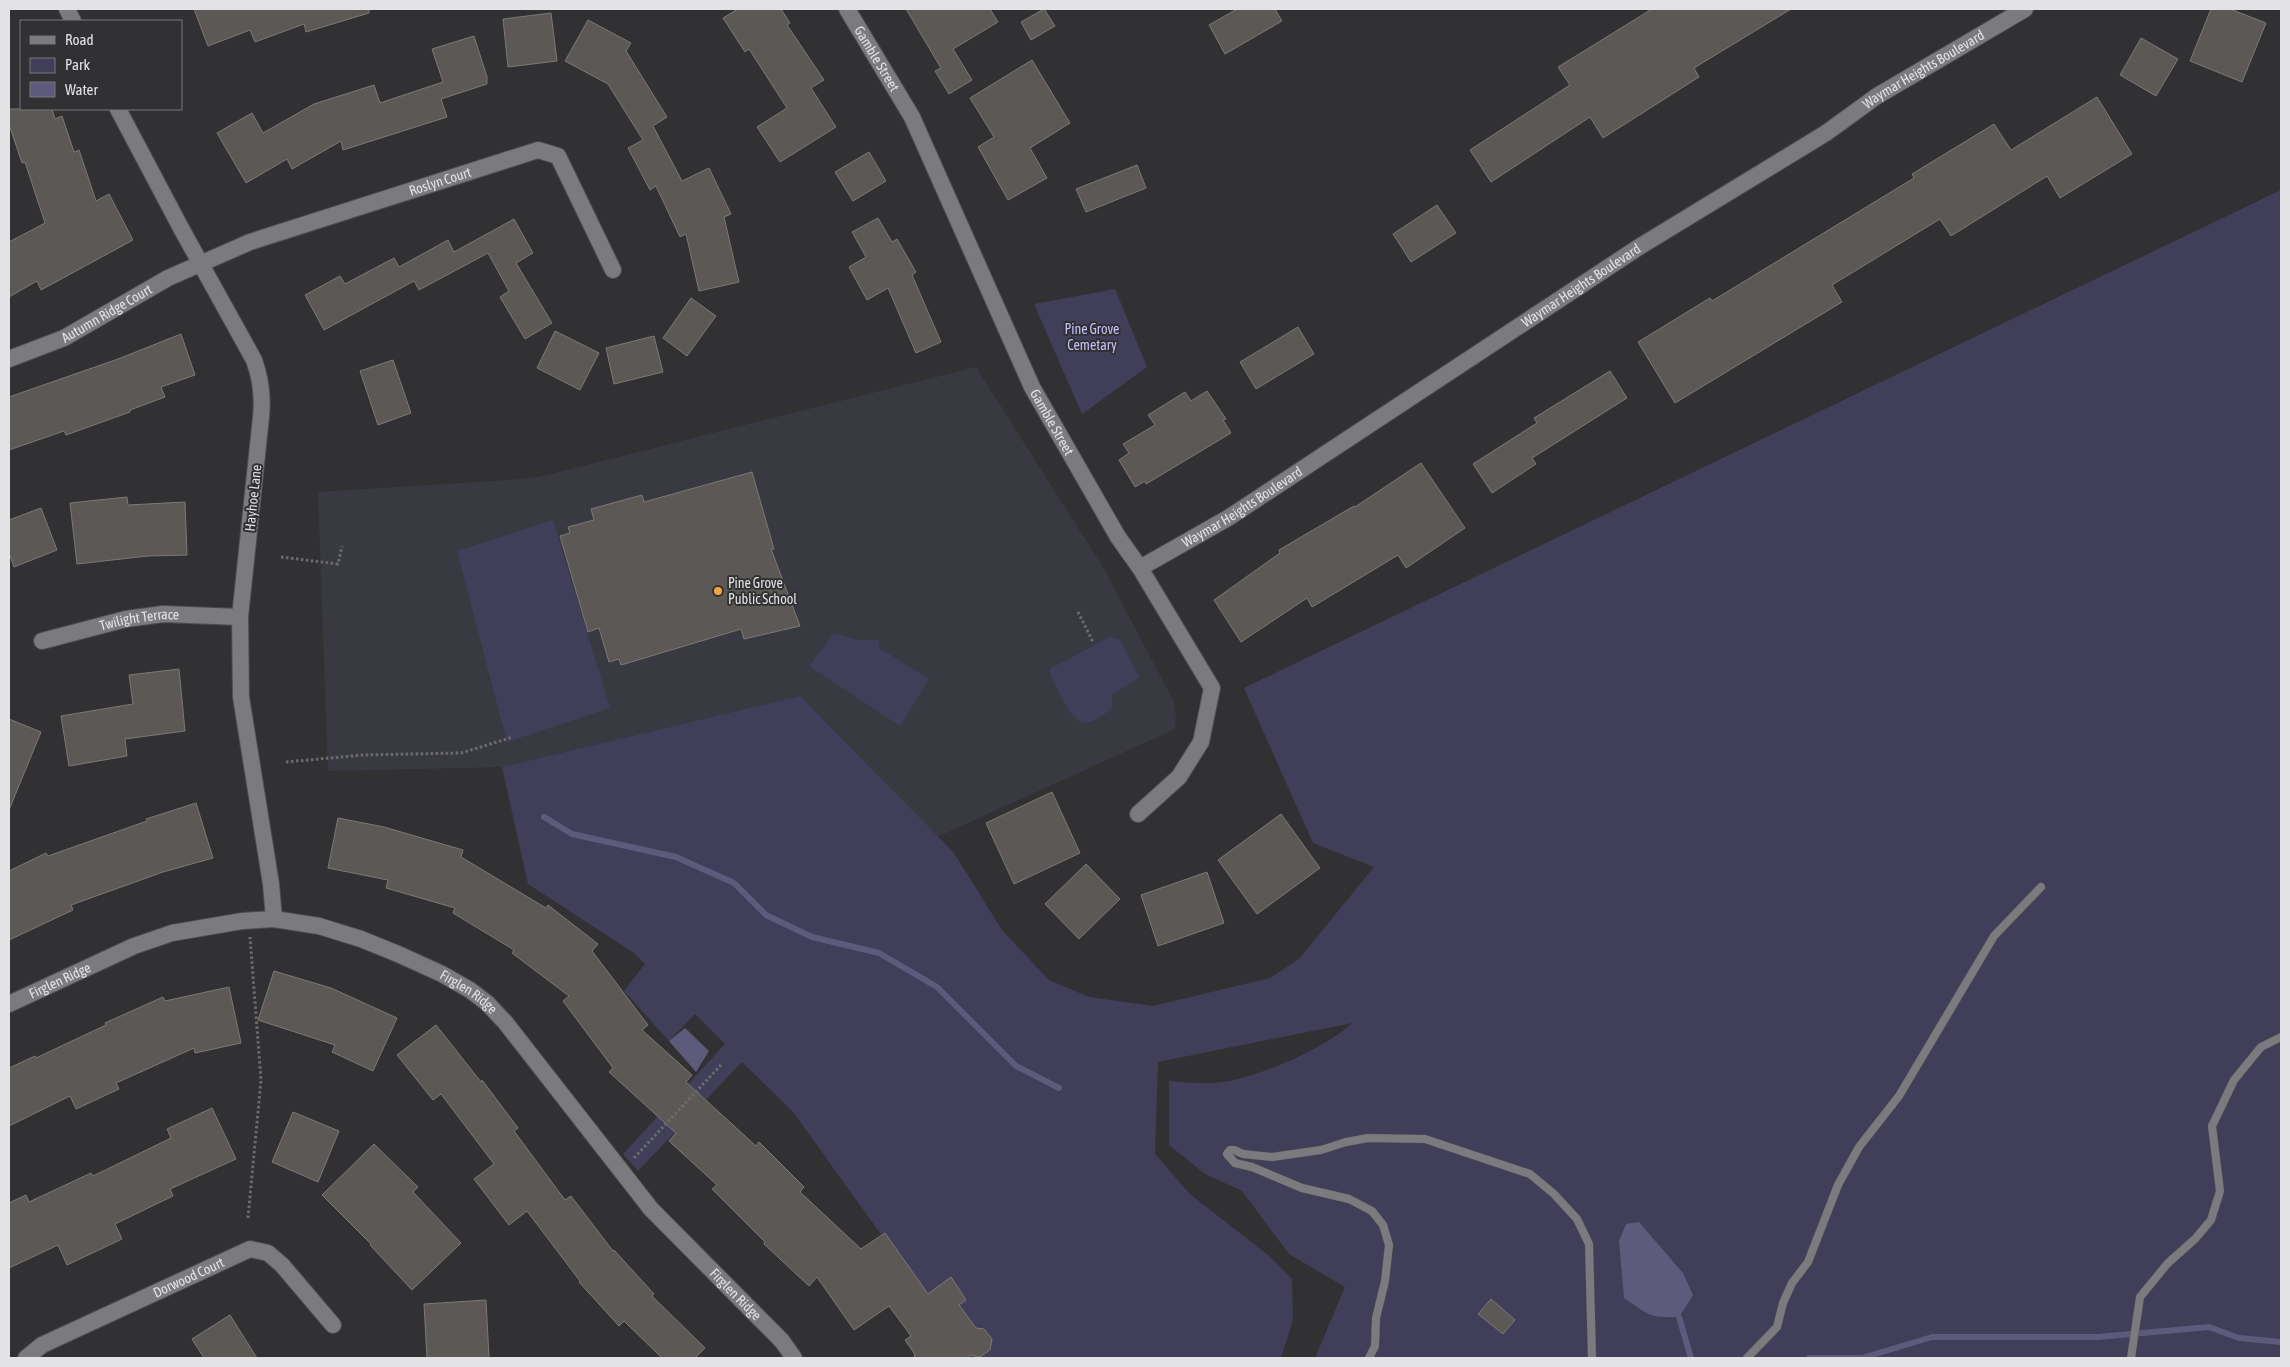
<svg xmlns="http://www.w3.org/2000/svg" width="2290" height="1367" font-family="'Asap Condensed',sans-serif">
<style>
.built{fill:#393942}
.green{fill:#413e5a}
.water{fill:#5e5a7b}
.lines{fill:none;stroke-linecap:round;stroke-linejoin:round}
.stream{stroke:#5e5a7b;stroke-width:6}
.building{fill:#5b5855;stroke:#7d7976}
.lane-casing{stroke:#4e4e50;stroke-width:9}
.street-casing{stroke:#4e4e50;stroke-width:18}
.path{stroke:#6c6c6e;stroke-width:3;stroke-dasharray:2.5 2.5;stroke-linecap:butt}
.lane{stroke:#7b7b7f;stroke-width:8}
.street{stroke:#7b7b7f;stroke-width:16}
.poi-dot{fill:#f1a540;stroke:#313134;stroke-width:2}
.labels{text-anchor:middle;stroke-width:4;stroke-linejoin:round;paint-order:stroke}
.street-label{font-size:14px;fill:#e3e3e5;stroke:#313134}
.park-label{font-size:14px;fill:#c6c0fb;stroke:#313134}
.poi-label{font-size:14px;fill:#e3e3e5;stroke:#313134;text-anchor:start}
</style>
<rect width="100%" height="100%" fill="#313134"/>
<polygon class="built" points="976,367 1104,569 1173,700 1176,718 1175,729 937,837 800,696 502,767 328,771 318,492 510,480 539,477"/>
<g class="green">
<path d="M 2281,190 L 2281,1358 L 1315,1358 L 1345,1287 L 1289,1254 L 1242,1191 L 1205,1174 L 1169,1145 L 1169,1081 C 1186,1082 1206,1085 1223,1082 C 1257,1078 1328,1047 1352,1023 L 1158,1062 L 1155,1154 L 1191,1195 L 1268,1255 L 1292,1279 L 1293,1320 L 1281,1358 L 965,1358 L 963,1349 L 794,1113 L 742,1062 L 638,1171 L 623,1154 L 725,1044 L 695,1014 L 669,1041 L 624,991 L 645,964 L 634,953 L 528,884 L 502,767 L 800,696 L 954,853 L 1002,930 L 1049,980 L 1089,997 L 1153,1006 L 1270,978 L 1299,959 L 1374,867 L 1313,843 L 1244,688 Z"/>
<polygon points="1115,289 1147,367 1082,414 1034,304"/>
<polygon points="553,520 610,708 507,742 457,551"/>
<polygon points="834,633 858,640 879,640 879,648 929,679 900,726 809,666"/>
<path d="M 1109,637 L 1120,640 L 1139,676 L 1137,679 L 1112,694 L 1112,708 C 1105,714 1090,726 1081,722 C 1070,719 1055,684 1050,673 L 1050,669 Z"/>
</g>
<g class="water">
<polygon points="685,1028 709,1051 696,1072 669,1041"/>
<path d="M 1639,1222 L 1683,1273 L 1693,1295 L 1679,1317 C 1647,1318 1650,1315 1624,1298 L 1619,1241 L 1626,1224 Z"/>
</g>
<g class="lines">
<g class="stream">
<polyline points="544,817 572,834 676,857 734,883 766,915 812,937 879,953 937,987 1016,1066 1059,1088"/>
<polyline points="1679,1317 1691,1358"/>
<polyline points="1809,1358 1862,1358 1932,1337 2098,1337 2209,1327 2239,1338 2281,1342"/>
</g>
</g>
<g class="building">
<polygon points="194,9 369,9 369,13 306,32 304,24 255,42 250,30 208,46"/>
<polygon points="738,9 781,9 790,23 787,25 824,80 811,88 836,127 780,162 757,127 787,108 749,49 745,52 723,18"/>
<polygon points="906,9 990,9 998,22 953,49 972,80 949,94 935,71 941,68"/>
<polygon points="1044,9 1055,26 1031,40 1021,22"/>
<polygon points="1237,9 1275,9 1282,21 1225,54 1209,25"/>
<polygon points="1652,9 1791,9 1694,68 1699,77 1603,138 1590,117 1491,182 1470,150 1570,85 1558,67"/>
<polygon points="2211,9 2230,9 2266,23 2242,82 2190,61"/>
<polygon points="551,13 557,61 508,67 503,19"/>
<polygon points="588,20 631,43 626,51 667,117 653,126 682,181 709,168 731,214 724,217 739,282 699,291 686,234 680,237 656,186 650,190 628,148 643,140 608,84 565,61"/>
<polygon points="474,36 487,77 487,84 441,99 447,117 343,150 341,141 292,169 287,159 246,183 217,133 252,113 263,133 314,104 374,85 380,103 443,82 432,49"/>
<polygon points="2141,38 2178,59 2156,96 2120,75"/>
<polygon points="1032,60 1070,123 1030,148 1047,178 1008,200 978,147 994,137 970,98"/>
<polygon points="2097,97 2132,154 2060,198 2047,176 1951,236 1940,219 1832,285 1842,302 1675,403 1638,342 1710,298 1712,301 1914,178 1912,174 1994,124 2011,150"/>
<polygon points="9,109 52,109 55,119 62,116 74,152 79,150 96,201 109,194 133,240 41,290 37,281 9,297 9,242 45,223 25,162 22,163 9,124"/>
<polygon points="869,152 886,181 853,201 835,172"/>
<polygon points="1137,165 1146,188 1086,212 1076,189"/>
<polygon points="1437,205 1456,233 1411,262 1393,234"/>
<polygon points="878,218 892,242 897,239 916,272 912,275 941,342 916,353 888,288 867,300 849,267 866,257 852,232"/>
<polygon points="514,219 533,253 516,263 552,323 525,339 500,297 509,291 488,253 419,290 414,281 324,330 305,295 340,276 345,284 394,258 399,267 448,240 454,252"/>
<polygon points="691,298 716,316 687,356 663,338"/>
<polygon points="1298,327 1314,354 1256,389 1240,362"/>
<polygon points="555,331 599,353 580,390 537,368"/>
<polygon points="181,334 195,375 161,387 165,397 130,410 130,412 66,435 64,431 9,450 9,397 118,359"/>
<polygon points="654,336 663,372 614,384 606,348"/>
<polygon points="393,360 411,413 378,425 360,371"/>
<polygon points="1610,371 1627,398 1532,458 1536,464 1492,493 1473,464 1537,423 1534,418"/>
<polygon points="1207,391 1226,419 1223,420 1231,433 1146,484 1145,481 1135,487 1119,460 1129,453 1123,444 1155,425 1148,415 1185,392 1191,401"/>
<polygon points="1421,463 1465,528 1406,568 1398,555 1312,607 1307,598 1241,642 1214,600 1280,553 1279,550 1354,506 1355,507"/>
<polygon points="752,472 774,549 771,549 800,626 744,639 741,629 621,665 619,659 609,662 599,628 588,632 560,536 570,533 568,527 594,520 591,509 642,495 644,502"/>
<polygon points="127,497 128,505 185,502 187,555 148,556 77,564 70,503"/>
<polygon points="41,508 57,550 14,567 9,553 9,520"/>
<polygon points="179,669 185,731 125,739 127,756 69,766 61,716 133,704 129,675"/>
<polygon points="9,719 41,732 9,810"/>
<polygon points="1052,792 1080,853 1014,884 986,823"/>
<polygon points="196,803 213,858 163,872 71,905 73,910 9,940 9,871 46,853 48,856 147,821 146,819"/>
<polygon points="1281,814 1320,868 1257,914 1218,860"/>
<polygon points="338,818 384,827 463,850 461,857 546,908 548,905 598,944 592,951 648,1025 642,1030 692,1075 686,1082 756,1146 759,1142 804,1187 800,1192 861,1249 885,1233 928,1294 951,1277 966,1300 959,1305 976,1328 984,1329 992,1339 990,1350 980,1357 970,1355 966,1358 915,1358 914,1353 905,1340 911,1336 889,1306 854,1330 817,1277 809,1286 764,1244 765,1242 712,1189 717,1185 669,1141 676,1133 609,1072 613,1068 563,1001 569,996 512,953 514,950 453,913 455,908 386,888 388,880 328,868"/>
<polygon points="1086,864 1120,899 1079,939 1045,904"/>
<polygon points="1207,872 1224,923 1158,946 1141,895"/>
<polygon points="274,971 331,988 397,1018 373,1071 332,1052 335,1045 258,1020"/>
<polygon points="229,987 241,1043 195,1053 194,1048 116,1083 119,1089 76,1109 70,1096 9,1126 9,1068 35,1056 36,1058 106,1025 105,1023 163,997 165,1001"/>
<polygon points="436,1025 481,1082 482,1080 518,1128 514,1131 565,1200 571,1196 613,1251 614,1250 654,1294 652,1296 705,1348 695,1358 662,1358 624,1321 619,1326 579,1282 580,1281 527,1211 509,1225 474,1179 494,1164 441,1094 433,1100 397,1055"/>
<polygon points="212,1108 236,1159 170,1189 173,1196 115,1224 122,1239 67,1265 58,1245 9,1268 9,1203 26,1195 29,1202 91,1173 93,1176 171,1138 167,1129"/>
<polygon points="293,1112 339,1131 318,1182 272,1162"/>
<polygon points="374,1144 418,1187 413,1192 461,1243 412,1290 370,1245 371,1244 322,1195"/>
<polygon points="1491,1299 1515,1320 1503,1334 1478,1314"/>
<polygon points="486,1300 489,1358 427,1358 424,1304"/>
<polygon points="230,1315 257,1358 204,1358 192,1339"/>
</g>
<g class="lines">
<g class="lane-casing">
<g id="lane">
<polyline points="1369,1358 1375,1346 1376,1318 1385,1281 1389,1245 1383,1225 1372,1211 1349,1199 1302,1188 1252,1167 1235,1163 1227,1154 1230,1150 1234,1150 1243,1154 1272,1157 1321,1150 1346,1142 1368,1138 1425,1139 1530,1174 1554,1194 1577,1219 1589,1244 1592,1358"/>
<polyline points="1747,1358 1777,1327 1783,1303 1792,1283 1808,1262 1838,1185 1859,1147 1899,1096 1994,936 2041,887"/>
<polyline points="2131,1358 2140,1297 2168,1263 2195,1239 2211,1220 2220,1191 2212,1126 2234,1080 2261,1047 2281,1037"/>
</g>
</g>
<g class="street-casing">
<g id="street">
<polyline points="67,9 73,21"/>
<path id="s1" d="M 847,9 L 912,117 L 1032,387 L 1118,537 L 1140,568 L 1212,688 L 1201,742 L 1179,777 L 1138,814"/>
<path d="M 118,109 L 182,230 L 254,360 C 261,379 263,397 261,417 L 240,617 L 241,697 L 271,884 L 274,919"/>
<path id="s2" d="M 9,359 L 64,338 L 168,278 L 250,242 L 538,150 L 558,156 L 613,270"/>
<path id="s3" d="M 1140,568 L 1228,518 L 1639,247 L 1826,133 L 1877,96 L 2025,9"/>
<path id="s4" d="M 42,641 L 126,619 L 163,614 L 240,617"/>
<path id="s5" d="M 9,1004 L 134,946 L 172,933 L 242,921 L 274,919 L 319,926 L 361,939 L 398,954 L 442,974 L 470,990 L 487,1003 L 505,1022 L 651,1209 L 782,1341 L 794,1358"/>
<path id="s6" d="M 26,1358 L 42,1345 L 250,1249 L 268,1253 L 282,1265 L 333,1325"/>
</g>
</g>
<g class="path">
<polyline points="281,557 338,564 342,546"/>
<polyline points="1078,612 1093,642"/>
<polyline points="286,762 363,755 461,753 513,737"/>
<polyline points="634,1158 721,1065"/>
<polyline points="248,1218 261,1080 250,937"/>
</g>
<use href="#lane" class="lane"/>
<use href="#street" class="street"/>
</g>
<circle class="poi-dot" cx="718" cy="591" r="5"/>
<g class="labels">
<g class="street-label">
<text dy="5" stroke="none"><textPath href="#s1" startOffset="58">Gamble Street</textPath></text>
<text dy="5" stroke="none"><textPath href="#s3" startOffset="929">Waymar Heights Boulevard</textPath></text>
<text dy="5" stroke="none"><textPath href="#s2" startOffset="468">Roslyn Court</textPath></text>
<text dy="5" stroke="none"><textPath href="#s3" startOffset="524">Waymar Heights Boulevard</textPath></text>
<text dy="5" stroke="none"><textPath href="#s2" startOffset="108">Autumn Ridge Court</textPath></text>
<text dy="5" stroke="none"><textPath href="#s1" startOffset="462">Gamble Street</textPath></text>
<text transform="translate(253 498) rotate(-84)" y="5">Hayhoe Lane</text>
<text dy="5" stroke="none"><textPath href="#s3" startOffset="119">Waymar Heights Boulevard</textPath></text>
<text dy="5" stroke="none"><textPath href="#s4" startOffset="100">Twilight Terrace</textPath></text>
<text dy="5" stroke="none"><textPath href="#s5" startOffset="56">Firglen Ridge</textPath></text>
<text dy="5" stroke="none"><textPath href="#s5" startOffset="491">Firglen Ridge</textPath></text>
<text dy="5" stroke="none"><textPath href="#s6" startOffset="182">Dorwood Court</textPath></text>
<text dy="5" stroke="none"><textPath href="#s5" startOffset="896">Firglen Ridge</textPath></text>
</g>
<g class="park-label">
<text x="1092" y="334">Pine Grove<tspan x="1092" dy="16">Cemetary</tspan></text>
</g>
<g class="poi-label">
<text x="728" y="588">Pine Grove<tspan x="728" dy="16">Public School</tspan></text>
</g>
</g>
<rect width="2290" height="1367" fill="none" stroke="#e3e3e5" stroke-width="20"/>
<rect x="20" y="20" width="162" height="90" fill="#313134" stroke="#78787b"/>
<rect x="30" y="36" width="25" height="8" fill="#7b7b7f" stroke="#78787b"/>
<text x="65" y="45" font-size="15" fill="#e3e3e5">Road</text>
<rect x="30" y="58" width="25" height="15" fill="#413e5a" stroke="#78787b"/>
<text x="65" y="70" font-size="15" fill="#e3e3e5">Park</text>
<rect x="30" y="82" width="25" height="15" fill="#5e5a7b" stroke="#78787b"/>
<text x="65" y="95" font-size="15" fill="#e3e3e5">Water</text>
</svg>
